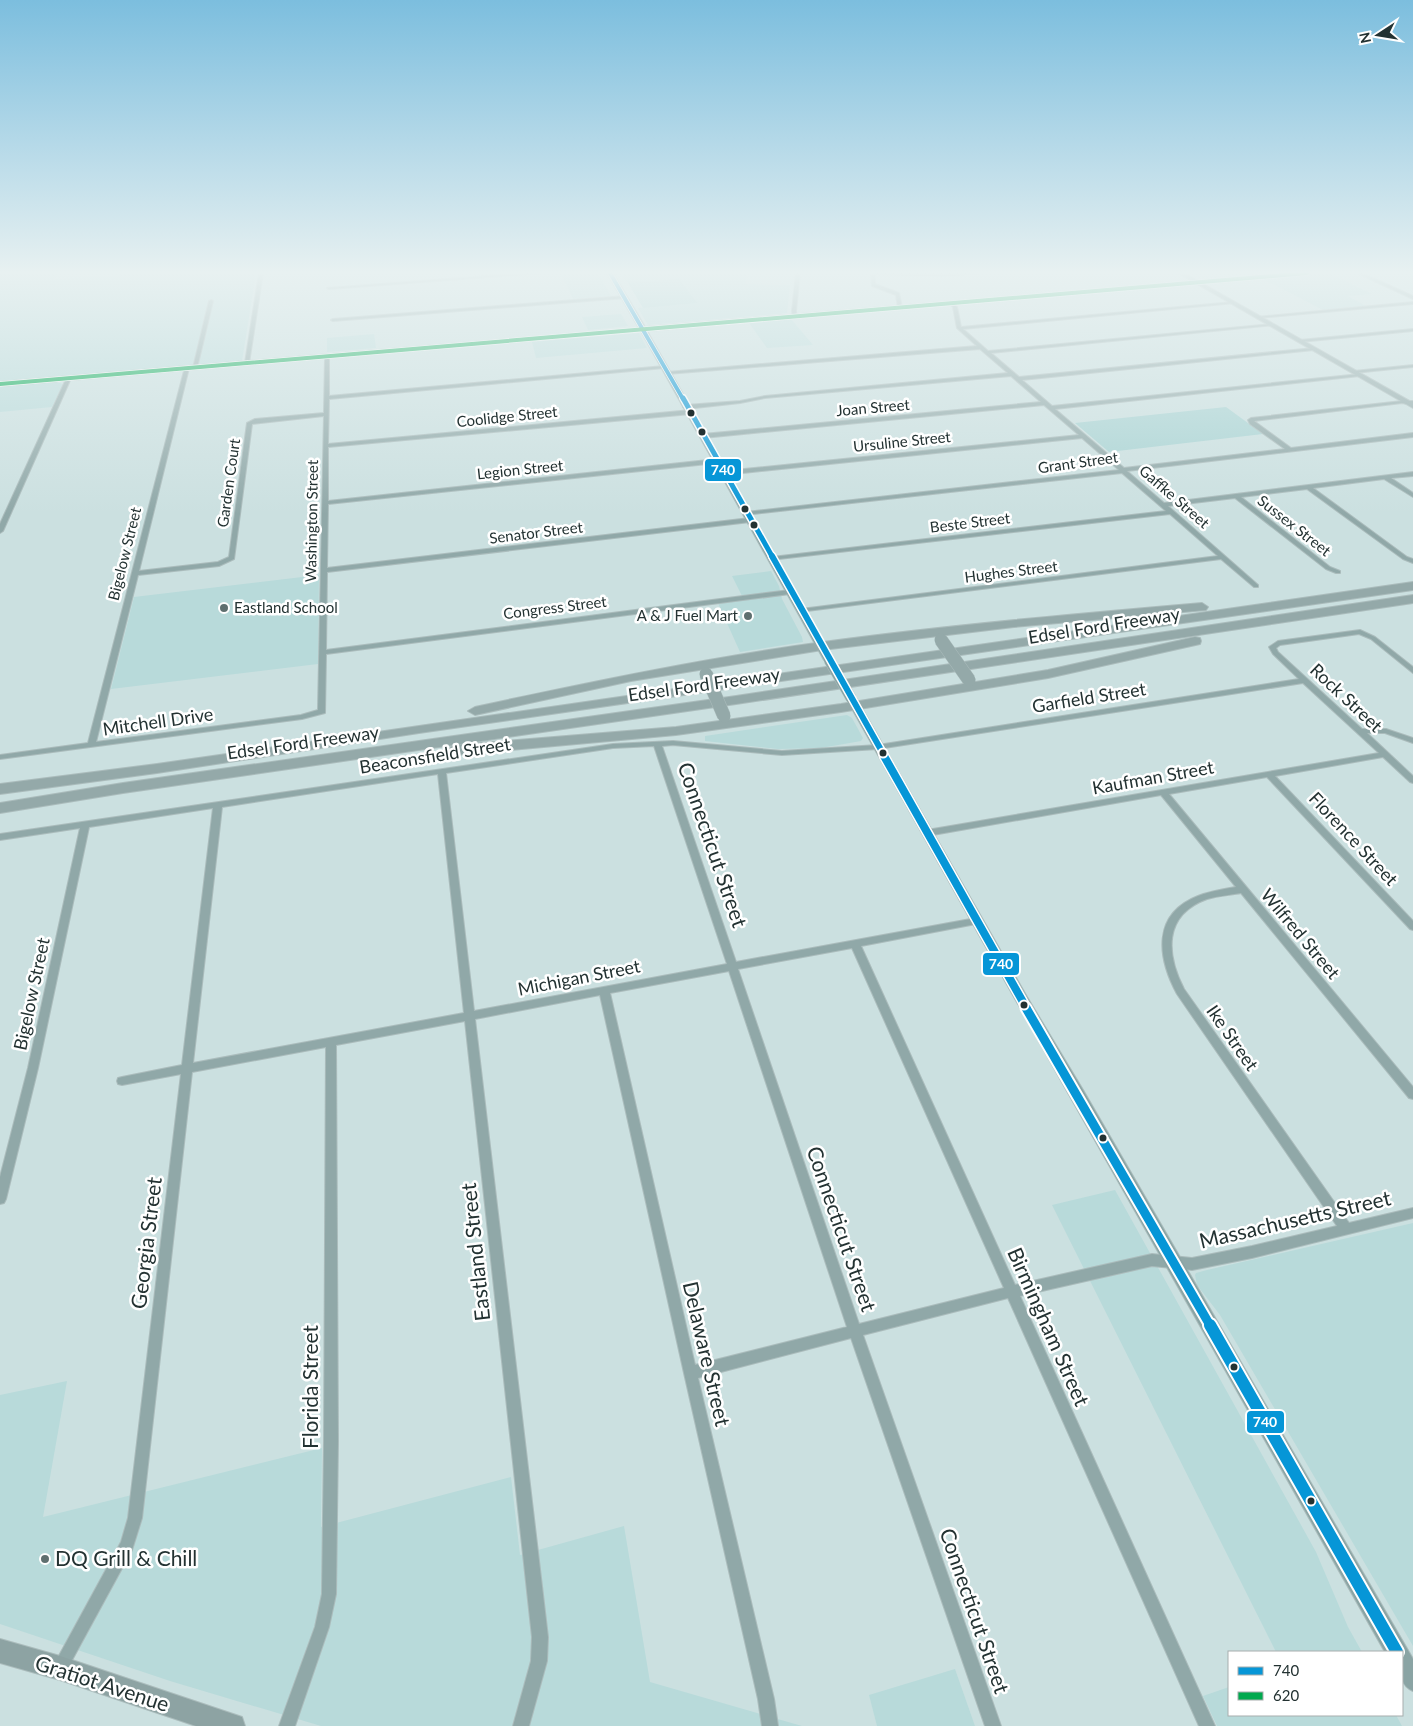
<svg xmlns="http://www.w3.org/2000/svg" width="1413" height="1726" font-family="Lato,sans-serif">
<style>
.built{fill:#b8dada}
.green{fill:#a9d3d3}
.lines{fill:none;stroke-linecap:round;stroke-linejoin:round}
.minor-casing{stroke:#abbcbc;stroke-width:2}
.tertiary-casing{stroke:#abbcbc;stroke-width:2}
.secondary-casing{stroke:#abbcbc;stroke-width:2}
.primary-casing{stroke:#abbcbc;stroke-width:2}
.motorway-casing{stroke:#abbcbc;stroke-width:2}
.minor{fill:#90a8a8;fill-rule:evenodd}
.tertiary{fill:#90a8a8;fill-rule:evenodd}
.secondary{fill:#8aa4a4;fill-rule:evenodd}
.primary{fill:#8da3a3;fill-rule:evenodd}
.motorway{fill:#94a9a9;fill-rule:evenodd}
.secondary-bridge-casing{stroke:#abbcbc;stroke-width:11;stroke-linecap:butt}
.motorway-bridge-casing{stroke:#abbcbc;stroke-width:14;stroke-linecap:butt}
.secondary-bridge{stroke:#8aa4a4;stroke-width:10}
.motorway-bridge{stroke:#94a9a9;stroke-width:13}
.bus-1-far5-casing{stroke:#fff;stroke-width:5.5}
.bus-1-far4-casing{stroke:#fff;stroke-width:8}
.bus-1-far3-casing{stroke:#fff;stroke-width:9}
.bus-1-far2-casing{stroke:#fff;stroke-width:11}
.bus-1-far1-casing{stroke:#fff;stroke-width:13}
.bus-1-casing{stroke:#fff;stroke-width:16}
.bus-2-casing{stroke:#fff;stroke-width:5.5}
.bus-1-far5{stroke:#0696d7;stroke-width:4}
.bus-1-far4{stroke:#0696d7;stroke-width:5}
.bus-1-far3{stroke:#0696d7;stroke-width:6}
.bus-1-far2{stroke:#0696d7;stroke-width:8}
.bus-1-far1{stroke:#0696d7;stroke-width:9}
.bus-1{stroke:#0696d7;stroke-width:12}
.bus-2{stroke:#00a94e;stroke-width:4}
.bus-dot{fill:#233232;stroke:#fff;stroke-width:2}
.poi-dot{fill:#5e6f6f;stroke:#fff;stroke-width:2}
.labels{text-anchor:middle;stroke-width:5;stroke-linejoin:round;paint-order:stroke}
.far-street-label{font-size:15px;fill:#233232;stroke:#fff}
.far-poi-label{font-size:15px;fill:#233232;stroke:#fff;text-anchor:start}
.street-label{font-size:18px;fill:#233232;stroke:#fff}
.near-street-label{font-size:21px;fill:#233232;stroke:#fff}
.near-poi-label{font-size:21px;fill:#233232;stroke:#fff;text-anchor:start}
.line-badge{stroke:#fff;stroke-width:2}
.badge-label{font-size:14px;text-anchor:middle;font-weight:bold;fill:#fff}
</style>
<rect width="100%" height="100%" fill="#cbe0e0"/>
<g class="built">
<polygon points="0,273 58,273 53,279 44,280 154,273 256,273 242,361 0,381"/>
<polygon points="561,273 598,273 611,296 573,299"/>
<polygon points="619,273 748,273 745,284 790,285 787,313 648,325 638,308 696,303 679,279 628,283"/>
<polygon points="1329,273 1372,294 1348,296 1366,306 1323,310 1263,279"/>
<polygon points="621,314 628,326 588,330 582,317"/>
<polygon points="791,319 813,345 767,348 749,323"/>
<polygon points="639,333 647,348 536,358 532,342"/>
<polygon points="374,334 376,348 327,352 327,338"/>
<polygon points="56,382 63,384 52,407 0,412 0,387"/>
<polygon points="771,571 779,586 782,599 802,637 803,642 740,652 718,603 744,600 732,576"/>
<polygon points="319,575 318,664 111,689 134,597"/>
<polygon points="847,715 852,718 863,738 861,741 821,748 778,749 705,741 705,736"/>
<polygon points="1115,1190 1316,1552 1348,1627 1362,1652 1276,1652 1052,1205"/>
<polygon points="1413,1223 1413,1646 1220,1315 1197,1285 1195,1275 1196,1273 1207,1270"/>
<polygon points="67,1381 43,1517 322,1448 321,1527 511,1477 520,1555 624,1526 650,1682 802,1726 321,1726 170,1681 0,1624 0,1395"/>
<polygon points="955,1669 975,1726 877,1726 869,1695"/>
<polygon points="1229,1687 1229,1715 1396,1715 1402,1726 1217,1726 1203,1696"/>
</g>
<g class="green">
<polygon points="679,279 697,303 643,308 628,283"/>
<polygon points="1226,407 1263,434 1109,452 1075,423"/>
</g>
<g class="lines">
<g class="minor-casing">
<g id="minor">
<polygon points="259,273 263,273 249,363 247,364 245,363"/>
<polygon points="528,273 543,273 329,289 327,288"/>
<polygon points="796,273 800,273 796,311 797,317 795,318 793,317 792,311"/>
<polygon points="871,273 980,273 944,276 875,274 875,284 899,293 902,308 900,309 898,308 896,295 872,286"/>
<polygon points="1357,273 1362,273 1413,296 1413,299"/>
<polygon points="625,296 626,298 333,321 331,320 333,319"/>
<polygon points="211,300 213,301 197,368 195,369 193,368 209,301"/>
<polygon points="951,302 957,307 961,327 1233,302 1235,303 963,329 988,351 1272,324 1274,325 991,353 1019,377 1314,348 1316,349 1314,350 1022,380 1052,406 1360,374 1362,375 1360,376 1055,409 1124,468 1285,449 1250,424 1248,420 1251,418 1402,401 1413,401 1413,405 1402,403 1254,421 1291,448 1413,433 1413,437 1127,471 1164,503 1413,472 1413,476 1391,478 1413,493 1413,497 1384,479 1313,488 1407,557 1413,559 1413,563 1403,559 1307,489 1241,497 1330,567 1340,571 1340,573 1336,573 1326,569 1235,498 1168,506 1258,585 1258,587 1254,587 1221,559 799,612 799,610 801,609 1218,556 1170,514 770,560 769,559 772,557 1166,511 1122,473 744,515 743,514 746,512 1119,470 1082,438 724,475 721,473 724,471 1079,435 1044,405 703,438 700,436 703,434 1041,402 1011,376 765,398 740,403 686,409 683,407 686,405 740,401 765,396 1008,373 980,349 667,374 665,373 667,372 977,346 957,328 953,307 949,303"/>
<polygon points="1413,302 1413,304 1258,318 1256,317"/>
<polygon points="1413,329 1413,331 1300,342 1298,341 1300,340"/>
<path d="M 327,356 L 329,357 L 329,396 L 664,366 L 666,367 L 664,368 L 329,399 L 328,444 L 691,410 L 694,412 L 691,414 L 328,447 L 328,501 L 717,459 L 720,461 L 717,463 L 328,504 L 327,568 L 750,518 L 753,520 L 750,522 L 327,572 L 326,650 L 790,590 L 793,592 L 790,594 L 326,654 L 325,713 L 302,719 L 0,759 L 0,755 L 88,743 L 185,367 L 189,368 L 139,571 L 218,562 L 229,557 L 247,423 L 255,419 L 324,413 L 325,357 ZM 324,416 L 318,710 L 301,715 L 96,742 L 138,575 L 219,566 L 234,559 L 252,424 Z"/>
<polygon points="1413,365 1413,367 1354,373 1352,372 1354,371"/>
<polygon points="67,377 71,378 3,531 0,533 0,524"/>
<path d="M 1360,630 L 1375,637 L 1413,667 L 1413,673 L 1371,639 L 1359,634 L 1280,645 L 1276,648 L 1278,652 L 1362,729 L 1386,729 L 1413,738 L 1413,743 L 1385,733 L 1367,733 L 1413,776 L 1413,783 L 1410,782 L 1383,757 L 1275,776 L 1413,921 L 1413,930 L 1410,929 L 1267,777 L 1169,794 L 1413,1087 L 1413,1099 L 1409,1098 L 1241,893 C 1230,895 1218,896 1207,899 C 1163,915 1166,954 1184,989 L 1349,1223 L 1413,1208 L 1413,1218 L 1252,1258 L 1192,1270 L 1152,1266 L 1020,1296 L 1215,1726 L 1199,1726 L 1008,1298 L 863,1335 L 1001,1726 L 985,1726 L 851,1338 L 698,1378 L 774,1699 L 778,1726 L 762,1726 L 758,1699 L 684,1373 L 600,995 L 475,1019 L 548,1637 L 547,1661 L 529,1726 L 513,1726 L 531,1661 L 532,1637 L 465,1021 L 336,1045 L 338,1441 L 336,1594 L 329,1627 L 295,1726 L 279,1726 L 315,1627 L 322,1594 L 324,1441 L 326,1047 L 192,1072 L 142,1518 L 132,1550 L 65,1673 L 60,1676 L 55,1673 L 52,1668 L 55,1663 L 121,1542 L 128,1518 L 181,1074 L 122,1085 L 118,1084 L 117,1081 L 118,1078 L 122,1077 L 182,1065 L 213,808 L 89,827 L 38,1068 L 6,1199 L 4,1203 L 0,1204 L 0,1177 L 28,1068 L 80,828 L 0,840 L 0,834 L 613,744 L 673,741 L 782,751 L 878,745 L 1299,679 L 1273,654 L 1269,647 L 1278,641 ZM 1303,683 L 1379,753 L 927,830 L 923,833 L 927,836 L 1161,795 L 1236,887 C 1224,889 1211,891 1198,896 C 1152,914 1157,957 1177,994 L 1337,1226 L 1252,1246 L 1192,1258 L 1152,1254 L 1015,1285 L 861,946 L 976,924 L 979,923 L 981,921 L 979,919 L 976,918 L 736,962 L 662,746 L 673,745 L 782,755 L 878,749 ZM 654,746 L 727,964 L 474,1011 L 446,773 L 613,748 ZM 438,774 L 464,1013 L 193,1063 L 222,807 ZM 852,948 L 1004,1288 L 859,1324 L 738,969 ZM 729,971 L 847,1327 L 695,1365 L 610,993 Z"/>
</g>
</g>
<g class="tertiary-casing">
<polygon id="tertiary" points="1178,273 1184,273 1413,403 1413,408"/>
</g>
<g class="secondary-casing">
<g id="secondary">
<polygon points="607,273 613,273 645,327 1290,273 1310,273 647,331 834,660 829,663 824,660 641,331 0,386 0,382 639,328"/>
<path d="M 851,695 L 856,698 L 1027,997 L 1083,1090 L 1413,1659 L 1413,1691 C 1397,1684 1402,1668 1402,1652 L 1385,1652 C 1205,1334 1024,1017 846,698 Z"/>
</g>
</g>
<g class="primary-casing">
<polygon id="primary" points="0,1639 60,1656 233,1714 242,1717 245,1726 196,1726 60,1680 0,1663"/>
</g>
<g class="motorway-casing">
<g id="motorway">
<polygon points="1413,582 1413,590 419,733 157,773 0,794 0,784 157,764"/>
<polygon points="1413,595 1413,603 736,704 123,793 0,813 0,803 123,783 736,696"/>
<path d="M 1202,603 L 1208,607 L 1206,610 L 1014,627 L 822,650 L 631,681 L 475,715 L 468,711 L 475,707 C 590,682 706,658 823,642 C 949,625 1075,614 1202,603 Z"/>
<polygon points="1195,637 1200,638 1201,641 1200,644 1048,678 841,712 676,735 456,755 451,753 449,750 451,747 456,745 676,727 841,704 1048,670"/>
</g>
</g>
<use href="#minor" class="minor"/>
<use href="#tertiary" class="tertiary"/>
<use href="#secondary" class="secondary"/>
<use href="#primary" class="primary"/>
<use href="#motorway" class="motorway"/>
<g class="secondary-bridge-casing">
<polyline id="secondary-bridge" points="829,660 851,698"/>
</g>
<g class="motorway-bridge-casing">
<g id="motorway-bridge">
<polyline points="941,640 969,680"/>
<polyline points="706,674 724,716"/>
</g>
</g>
<use href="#secondary-bridge" class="secondary-bridge"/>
<use href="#motorway-bridge" class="motorway-bridge"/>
<g class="bus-1-far5-casing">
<polyline id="bus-1-far5" points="610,273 683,399"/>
</g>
<g class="bus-1-far4-casing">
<polyline id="bus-1-far4" points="683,398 773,558"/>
</g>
<g class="bus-1-far3-casing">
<polyline id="bus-1-far3" points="772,556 885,757"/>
</g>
<g class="bus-1-far2-casing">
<polyline id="bus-1-far2" points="884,756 1027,1009"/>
</g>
<g class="bus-1-far1-casing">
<polyline id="bus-1-far1" points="1026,1008 1211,1327"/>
</g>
<g class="bus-1-casing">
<polyline id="bus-1" points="1210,1325 1397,1652"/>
</g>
<g class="bus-2-casing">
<polyline id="bus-2" points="0,384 1307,273"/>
</g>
<use href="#bus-1-far5" class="bus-1-far5"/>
<use href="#bus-1-far4" class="bus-1-far4"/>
<use href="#bus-1-far3" class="bus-1-far3"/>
<use href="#bus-1-far2" class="bus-1-far2"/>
<use href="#bus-1-far1" class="bus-1-far1"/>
<use href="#bus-1" class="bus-1"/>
<use href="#bus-2" class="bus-2"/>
</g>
<linearGradient id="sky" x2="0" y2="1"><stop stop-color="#7cbede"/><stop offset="0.53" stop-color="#e8f1f1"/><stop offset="1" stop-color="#e8f1f1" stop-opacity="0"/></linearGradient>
<rect width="1413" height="514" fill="url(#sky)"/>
<g class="bus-dot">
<circle cx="691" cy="413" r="4.5"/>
<circle cx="702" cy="432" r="4.5"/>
<circle cx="745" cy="509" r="4.5"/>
<circle cx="754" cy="525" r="4.5"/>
<circle cx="883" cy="753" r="4.5"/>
<circle cx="1024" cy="1005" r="4.5"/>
<circle cx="1103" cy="1138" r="4.5"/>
<circle cx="1234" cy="1367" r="4.5"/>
<circle cx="1311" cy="1501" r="4.5"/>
</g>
<g class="poi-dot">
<circle cx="224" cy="608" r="5"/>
<circle cx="748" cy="616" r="5"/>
<circle cx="45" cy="1559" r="5"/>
</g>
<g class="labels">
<g class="far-street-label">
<text transform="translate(873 408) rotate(-5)" y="5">Joan Street</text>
<text transform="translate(507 417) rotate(-6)" y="5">Coolidge Street</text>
<text transform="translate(902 442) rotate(-6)" y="5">Ursuline Street</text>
<text transform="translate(1078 463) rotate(-8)" y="5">Grant Street</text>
<text transform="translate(520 470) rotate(-6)" y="5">Legion Street</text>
<text transform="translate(229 483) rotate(-82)" y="5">Garden Court</text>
<text transform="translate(1174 497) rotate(41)" y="5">Gaffke Street</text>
<text transform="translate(312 521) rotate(-89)" y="5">Washington Street</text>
<text transform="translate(970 523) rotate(-7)" y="5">Beste Street</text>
<text transform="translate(1294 526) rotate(38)" y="5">Sussex Street</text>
<text transform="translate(536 533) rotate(-7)" y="5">Senator Street</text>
<text transform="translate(125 554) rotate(-76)" y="5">Bigelow Street</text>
<text transform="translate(1011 572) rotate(-7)" y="5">Hughes Street</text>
<text transform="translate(555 608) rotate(-7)" y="5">Congress Street</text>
</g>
<g class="far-poi-label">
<text x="234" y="613">Eastland School</text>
<text x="738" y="621" text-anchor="end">A &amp; J Fuel Mart</text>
</g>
<g class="street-label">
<text transform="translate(1104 626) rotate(-9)" y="6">Edsel Ford Freeway</text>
<text transform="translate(704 685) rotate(-8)" y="6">Edsel Ford Freeway</text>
<text transform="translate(1089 698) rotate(-9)" y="6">Garfield Street</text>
<text transform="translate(1346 698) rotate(43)" y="6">Rock Street</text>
<text transform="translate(158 722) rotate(-8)" y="6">Mitchell Drive</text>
<text transform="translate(303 743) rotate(-8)" y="6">Edsel Ford Freeway</text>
<text transform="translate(435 756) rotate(-9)" y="6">Beaconsfield Street</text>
<text transform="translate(1153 778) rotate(-10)" y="6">Kaufman Street</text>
<text transform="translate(1353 839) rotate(47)" y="6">Florence Street</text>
<text transform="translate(1300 934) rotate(50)" y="6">Wilfred Street</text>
<text transform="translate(579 978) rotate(-11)" y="6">Michigan Street</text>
<text transform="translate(32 994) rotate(-78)" y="6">Bigelow Street</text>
<text transform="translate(1232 1038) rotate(55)" y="6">Ike Street</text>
</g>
<g class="near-street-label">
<text transform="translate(712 845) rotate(71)" y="7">Connecticut Street</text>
<text transform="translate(1295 1220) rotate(-13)" y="7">Massachusetts Street</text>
<text transform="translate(841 1229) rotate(71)" y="7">Connecticut Street</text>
<text transform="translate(147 1243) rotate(-83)" y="7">Georgia Street</text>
<text transform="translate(476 1252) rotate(-96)" y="7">Eastland Street</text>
<text transform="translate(1048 1327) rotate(66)" y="7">Birmingham Street</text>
<text transform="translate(706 1354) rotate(77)" y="7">Delaware Street</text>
<text transform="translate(311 1387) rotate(-90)" y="7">Florida Street</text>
<text transform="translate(974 1611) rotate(71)" y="7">Connecticut Street</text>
<text transform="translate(102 1684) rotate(18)" y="7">Gratiot Avenue</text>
</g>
<g class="near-poi-label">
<text x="55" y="1566">DQ Grill &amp; Chill</text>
</g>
</g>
<g class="line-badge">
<rect x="704" y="458" width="38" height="24" rx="5" fill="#0696d7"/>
<rect x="982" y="952" width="38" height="24" rx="5" fill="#0696d7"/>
<rect x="1246" y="1410" width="39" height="24" rx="5" fill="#0696d7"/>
</g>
<g class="badge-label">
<text x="723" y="475">740</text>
<text x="1001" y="969">740</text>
<text x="1265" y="1427">740</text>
</g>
<rect x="1228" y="1651" width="175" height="65" fill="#ffffff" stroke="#a7adad"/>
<rect x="1238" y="1667" width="25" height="8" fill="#0696d7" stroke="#a7adad"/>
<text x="1273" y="1676" font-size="15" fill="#233232">740</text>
<rect x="1238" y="1692" width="25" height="8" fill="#00a94e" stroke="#a7adad"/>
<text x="1273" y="1701" font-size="15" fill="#233232">620</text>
<g transform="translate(1378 35) rotate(258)" stroke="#ffffff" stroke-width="4" paint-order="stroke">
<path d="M0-4L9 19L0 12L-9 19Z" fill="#233232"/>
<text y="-8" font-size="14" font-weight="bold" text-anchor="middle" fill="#233232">N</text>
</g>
</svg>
